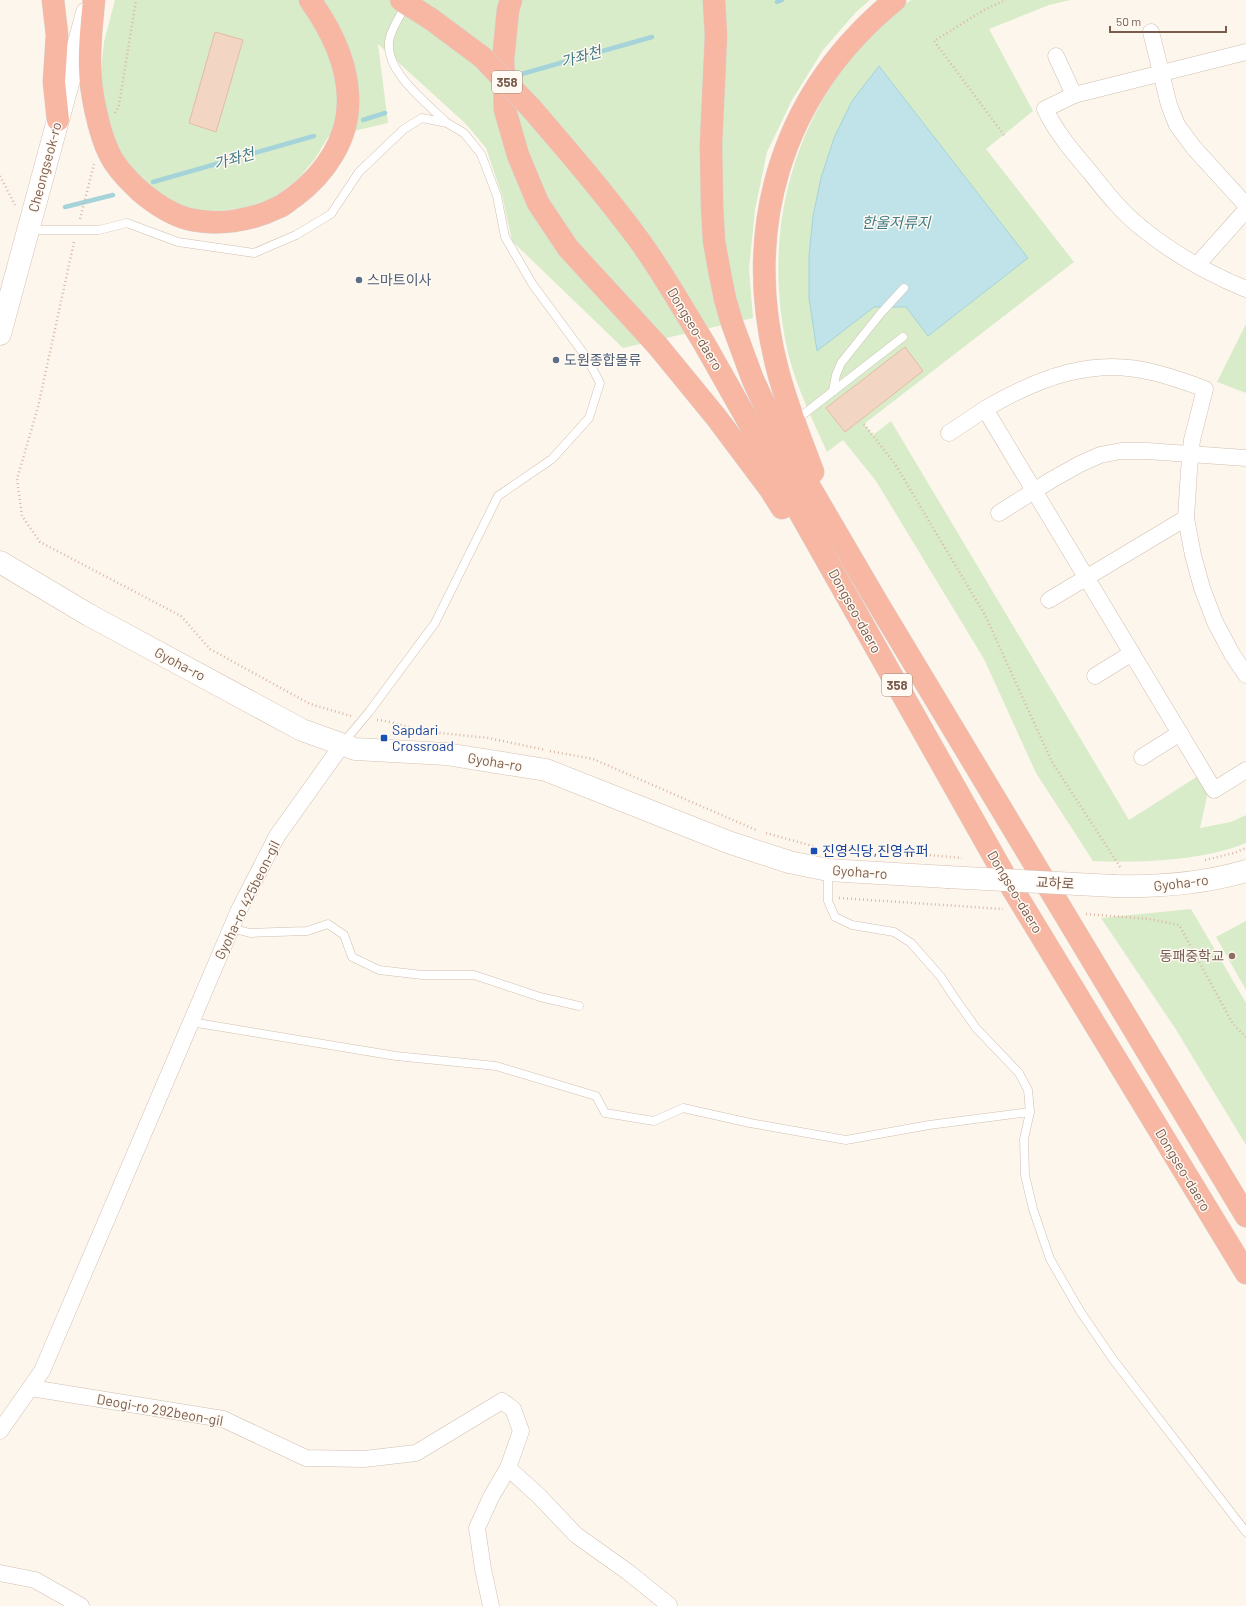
<svg xmlns="http://www.w3.org/2000/svg" width="1246" height="1606" font-family="Barlow,'Noto Sans KR',sans-serif">
<style>
.green{fill:#d8ecc9}
.water{fill:#bfe3e8;stroke:#a5d3da}
.lines{fill:none;stroke-linecap:round;stroke-linejoin:round}
.stream{stroke:#a5d3da;stroke-width:4.5}
.building{fill:#f3d5c3;stroke:#e6bba3}
.lane-casing{stroke:#d1beb0;stroke-width:9}
.street-casing{stroke:#d1beb0;stroke-width:17}
.secondary-casing{stroke:#d6c0b0;stroke-width:23}
.highway-casing{stroke:#dad1cd;stroke-width:23}
.path{stroke:#d9b8a5;stroke-width:2.5;stroke-dasharray:1 3;stroke-linecap:butt}
.lane{stroke:#fff;stroke-width:8}
.street{stroke:#fff;stroke-width:16}
.secondary{stroke:#fff;stroke-width:22}
.highway{stroke:#f7b7a3;stroke-width:22}
.secondary-bridge-casing{stroke:#d6c0b0;stroke-width:23;stroke-linecap:butt}
.highway-bridge-casing{stroke:#dad1cd;stroke-width:23;stroke-linecap:butt}
.secondary-bridge{stroke:#fff;stroke-width:22}
.highway-bridge{stroke:#f7b7a3;stroke-width:22}
.service-dot{fill:#5c6f8a;stroke:#fffaf3;stroke-width:1.5}
.transit-dot{fill:#1a4fb4;stroke:#fffaf3;stroke-width:1.5}
.education-dot{fill:#8d6e63;stroke:#fffaf3;stroke-width:1.5}
.labels{text-anchor:middle;stroke-width:3;stroke-linejoin:round;paint-order:stroke}
.shield{fill:#fffaf3;stroke:#a28b7f;stroke-width:1}
.shield-label{font-size:13px;font-weight:bold;fill:#7a5c4d}
.street-label{font-size:14px;fill:#7a5c4d;stroke:#fffaf3}
.service-label{font-size:14px;fill:#4e5e75;stroke:#fffaf3;text-anchor:start}
.transit-label{font-size:14px;fill:#164399;stroke:#fffaf3;text-anchor:start}
.education-label{font-size:14px;fill:#785e54;stroke:#fffaf3;text-anchor:end}
.water-label{font-size:15px;font-style:italic;fill:#437c86;stroke:#fffaf3}
</style>
<rect width="100%" height="100%" fill="#fdf6ec"/>
<g class="green">
<polygon points="115,0 870,0 856,12 823,50 792,100 767,152 755,210 749,269 753,318 623,348 512,241 502,195 486,148 466,124 378,44 388,123 328,137 315,159 298,179 273,198 244,208 217,211 190,209 161,197 138,178 119,153 99,89 104,42"/>
<path d="M 911,0 L 1070,0 L 1049,5 L 989,29 L 1033,111 L 986,149 L 1074,262 L 864,424 L 873,435 L 891,421 L 1129,820 L 1198,776 L 1208,792 L 1200,828 L 1231,822 L 1246,815 L 1246,843 C 1203,861 1139,863 1093,861 L 1036,773 L 984,659 L 876,481 L 843,440 L 827,452 C 813,421 798,390 789,357 C 759,232 793,110 884,20 C 892,13 902,7 911,0 Z"/>
<polygon points="1246,324 1246,393 1217,382"/>
<polygon points="1191,909 1246,1003 1246,1145 1175,1028 1101,918"/>
<polygon points="1246,921 1246,990 1216,937"/>
</g>
<polygon class="water" points="879,66 1028,258 928,336 906,307 874,307 817,351 809,298 809,256 813,216 821,178 834,138 852,101"/>
<g class="lines">
<g class="stream">
<polyline points="777,2 782,0"/>
<polyline points="511,77 652,37"/>
<polyline points="363,120 385,113"/>
<polyline points="153,182 314,136"/>
<polyline points="65,207 113,195"/>
</g>
</g>
<g class="building">
<polygon points="215,32 243,40 216,132 189,123"/>
<polygon points="905,347 923,371 845,432 826,408"/>
</g>
<g class="lines">
<g class="lane-casing">
<g id="lane">
<path d="M 406,4 C 401,15 393,26 390,37 C 381,69 426,102 447,123"/>
<polyline points="29,230 99,230 127,223 178,242 254,253 296,235 331,214 359,172 404,129 422,118 447,123 464,133 481,154 497,196 505,237 533,285 587,358 600,383 589,418 552,459 498,496 435,623 369,712 343,743"/>
<polyline points="833,391 836,375 841,363 881,313 904,288"/>
<polyline points="796,420 903,337"/>
<polyline points="828,871 828,901 835,917 852,925 894,932 911,943 941,977 952,994 976,1028 1019,1073 1028,1090 1030,1112 1024,1139 1025,1175 1033,1209 1050,1259 1080,1311 1112,1358 1246,1532"/>
<polyline points="231,928 250,933 307,931 328,924 344,935 352,957 379,970 422,975 474,975 540,997 579,1006"/>
<polyline points="191,1022 396,1056 496,1066 596,1096 605,1113 654,1121 683,1108 750,1123 846,1140 929,1125 1030,1112"/>
</g>
</g>
<g class="street-casing">
<g id="street">
<polyline points="1151,32 1169,105 1177,125 1194,148 1246,205"/>
<path d="M 1246,52 L 1074,95 L 1045,109 C 1056,132 1072,151 1089,171 C 1105,191 1122,213 1143,229 C 1174,254 1209,274 1246,289"/>
<polyline points="1056,56 1074,95"/>
<polyline points="1197,265 1246,210"/>
<polyline points="949,433 985,409"/>
<polyline points="999,513 1053,479 1080,464 1100,455 1121,451 1147,451 1246,458"/>
<polyline points="1049,600 1186,518"/>
<path d="M 1246,675 L 1232,654 L 1215,622 L 1202,588 L 1193,555 L 1186,518 L 1189,470 L 1192,440 L 1205,389 C 1189,383 1172,377 1156,373 C 1093,356 1038,378 985,409 L 1214,790 L 1246,770"/>
<polyline points="1095,676 1132,653"/>
<polyline points="1142,757 1180,733"/>
<polyline points="31,1388 223,1419 306,1458 364,1459 416,1453 502,1401 513,1409 521,1431 508,1468 491,1497 477,1528 483,1569 491,1606"/>
<polyline points="0,1431 42,1371 239,910 277,836 342,745"/>
<polyline points="508,1468 539,1496 576,1535 628,1572 669,1605"/>
<polyline points="0,1573 35,1580 81,1606"/>
</g>
</g>
<g class="secondary-casing">
<g id="secondary">
<polyline points="0,334 87,13"/>
<polyline points="0,562 89,615 302,730 355,749 446,754 546,770 728,842 789,862 828,870 947,877"/>
<path d="M 1114,886 C 1160,887 1202,884 1246,871"/>
</g>
</g>
<g class="highway-casing">
<g id="highway">
<polyline points="53,0 57,35 54,82 58,120"/>
<path d="M 94,0 C 92,22 89,45 90,67 C 90,90 99,134 110,155 C 116,167 130,182 141,192 C 154,203 170,214 188,219 C 218,226 251,221 279,207 C 284,205 289,200 294,197 C 325,174 350,138 348,97 C 347,62 330,28 310,0"/>
<polyline points="511,0 508,10 503,60 505,110 518,155 538,203 568,248 657,345 716,417 770,489 782,508"/>
<polyline points="714,0 716,36 711,144 712,205 714,241 720,274 725,299 732,323 753,380 777,431 877,602 1246,1216"/>
<polyline points="431,19 482,57"/>
<path d="M 531,108 C 568,151 605,194 639,240 C 663,273 683,309 704,343 L 1006,878 L 1246,1273"/>
<path d="M 813,472 C 801,440 788,408 779,375 C 740,232 779,95 895,0"/>
</g>
</g>
<g class="path">
<polyline points="115,113 119,105 136,0"/>
<polyline points="1004,135 934,41 984,10 1006,0"/>
<polyline points="0,176 15,205"/>
<polyline points="80,219 94,164"/>
<polyline points="74,242 38,407 17,479 22,516 40,542 181,616 210,649 310,704 351,716"/>
<polyline points="864,424 895,464 985,615 1052,762 1120,867 1123,867"/>
<polyline points="377,720 386,721 423,731 488,738 546,750"/>
<polyline points="550,751 593,759 756,830"/>
<polyline points="766,833 816,847"/>
<polyline points="926,856 929,855 962,858"/>
<polyline points="1205,860 1234,853 1246,848"/>
<polyline points="839,898 1003,909"/>
<polyline points="1086,914 1149,919 1179,925 1233,1024 1246,1037"/>
</g>
<use href="#lane" class="lane"/>
<use href="#street" class="street"/>
<use href="#secondary" class="secondary"/>
<use href="#highway" class="highway"/>
<g class="secondary-bridge-casing">
<polyline id="secondary-bridge" points="947,877 1114,886"/>
</g>
<g class="highway-bridge-casing">
<g id="highway-bridge">
<polyline points="401,0 431,19"/>
<polyline points="482,57 531,108"/>
</g>
</g>
<use href="#secondary-bridge" class="secondary-bridge"/>
<use href="#highway-bridge" class="highway-bridge"/>
</g>
<g class="service-dot">
<circle cx="359" cy="280" r="4"/>
<circle cx="556" cy="360" r="4"/>
</g>
<g class="transit-dot">
<rect x="380" y="734" width="8" height="8" rx="2"/>
<rect x="810" y="847" width="8" height="8" rx="2"/>
</g>
<circle class="education-dot" cx="1232" cy="956" r="4"/>
<g class="labels">
<g class="shield">
<rect x="492" y="71" width="30" height="22" rx="3"/>
<rect x="882" y="674" width="30" height="22" rx="3"/>
</g>
<g class="shield-label">
<text x="507" y="87">358</text>
<text x="897" y="690">358</text>
</g>
<g class="street-label">
<text transform="translate(45 167) rotate(-75)" y="5">Cheongseok-ro</text>
<text transform="translate(695 329) rotate(59)" y="5">Dongseo-daero</text>
<text transform="translate(855 611) rotate(61)" y="5">Dongseo-daero</text>
<text transform="translate(180 664) rotate(28)" y="5">Gyoha-ro</text>
<text transform="translate(495 762) rotate(9)" y="5">Gyoha-ro</text>
<text transform="translate(860 872) rotate(4)" y="5">Gyoha-ro</text>
<text transform="translate(1055 883) rotate(3)" y="5">교하로</text>
<text transform="translate(1181 883) rotate(-7)" y="5">Gyoha-ro</text>
<text transform="translate(1015 892) rotate(59)" y="5">Dongseo-daero</text>
<text transform="translate(247 900) rotate(-64)" y="5">Gyoha-ro 425beon-gil</text>
<text transform="translate(1183 1170) rotate(59)" y="5">Dongseo-daero</text>
<text transform="translate(160 1410) rotate(10)" y="5">Deogi-ro 292beon-gil</text>
</g>
<g class="service-label">
<text x="367" y="285">스마트이사</text>
<text x="564" y="365">도원종합물류</text>
</g>
<g class="transit-label">
<text x="392" y="735">Sapdari<tspan x="392" dy="16">Crossroad</tspan></text>
<text x="822" y="856">진영식당,진영슈퍼</text>
</g>
<g class="education-label">
<text x="1224" y="961">동패중학교</text>
</g>
<g class="water-label">
<text transform="translate(581 57) rotate(-16)" y="5">가좌천</text>
<text transform="translate(234 159) rotate(-16)" y="5">가좌천</text>
<text x="896" y="228">한울저류지</text>
</g>
</g>
<path d="M1110 26v6h116v-6" fill="none" stroke="#7a5c4d" stroke-width="2"/>
<text x="1116" y="26" font-size="12" fill="#7a5c4d" stroke="#fffaf3" stroke-width="3" paint-order="stroke">50 m</text>
</svg>
